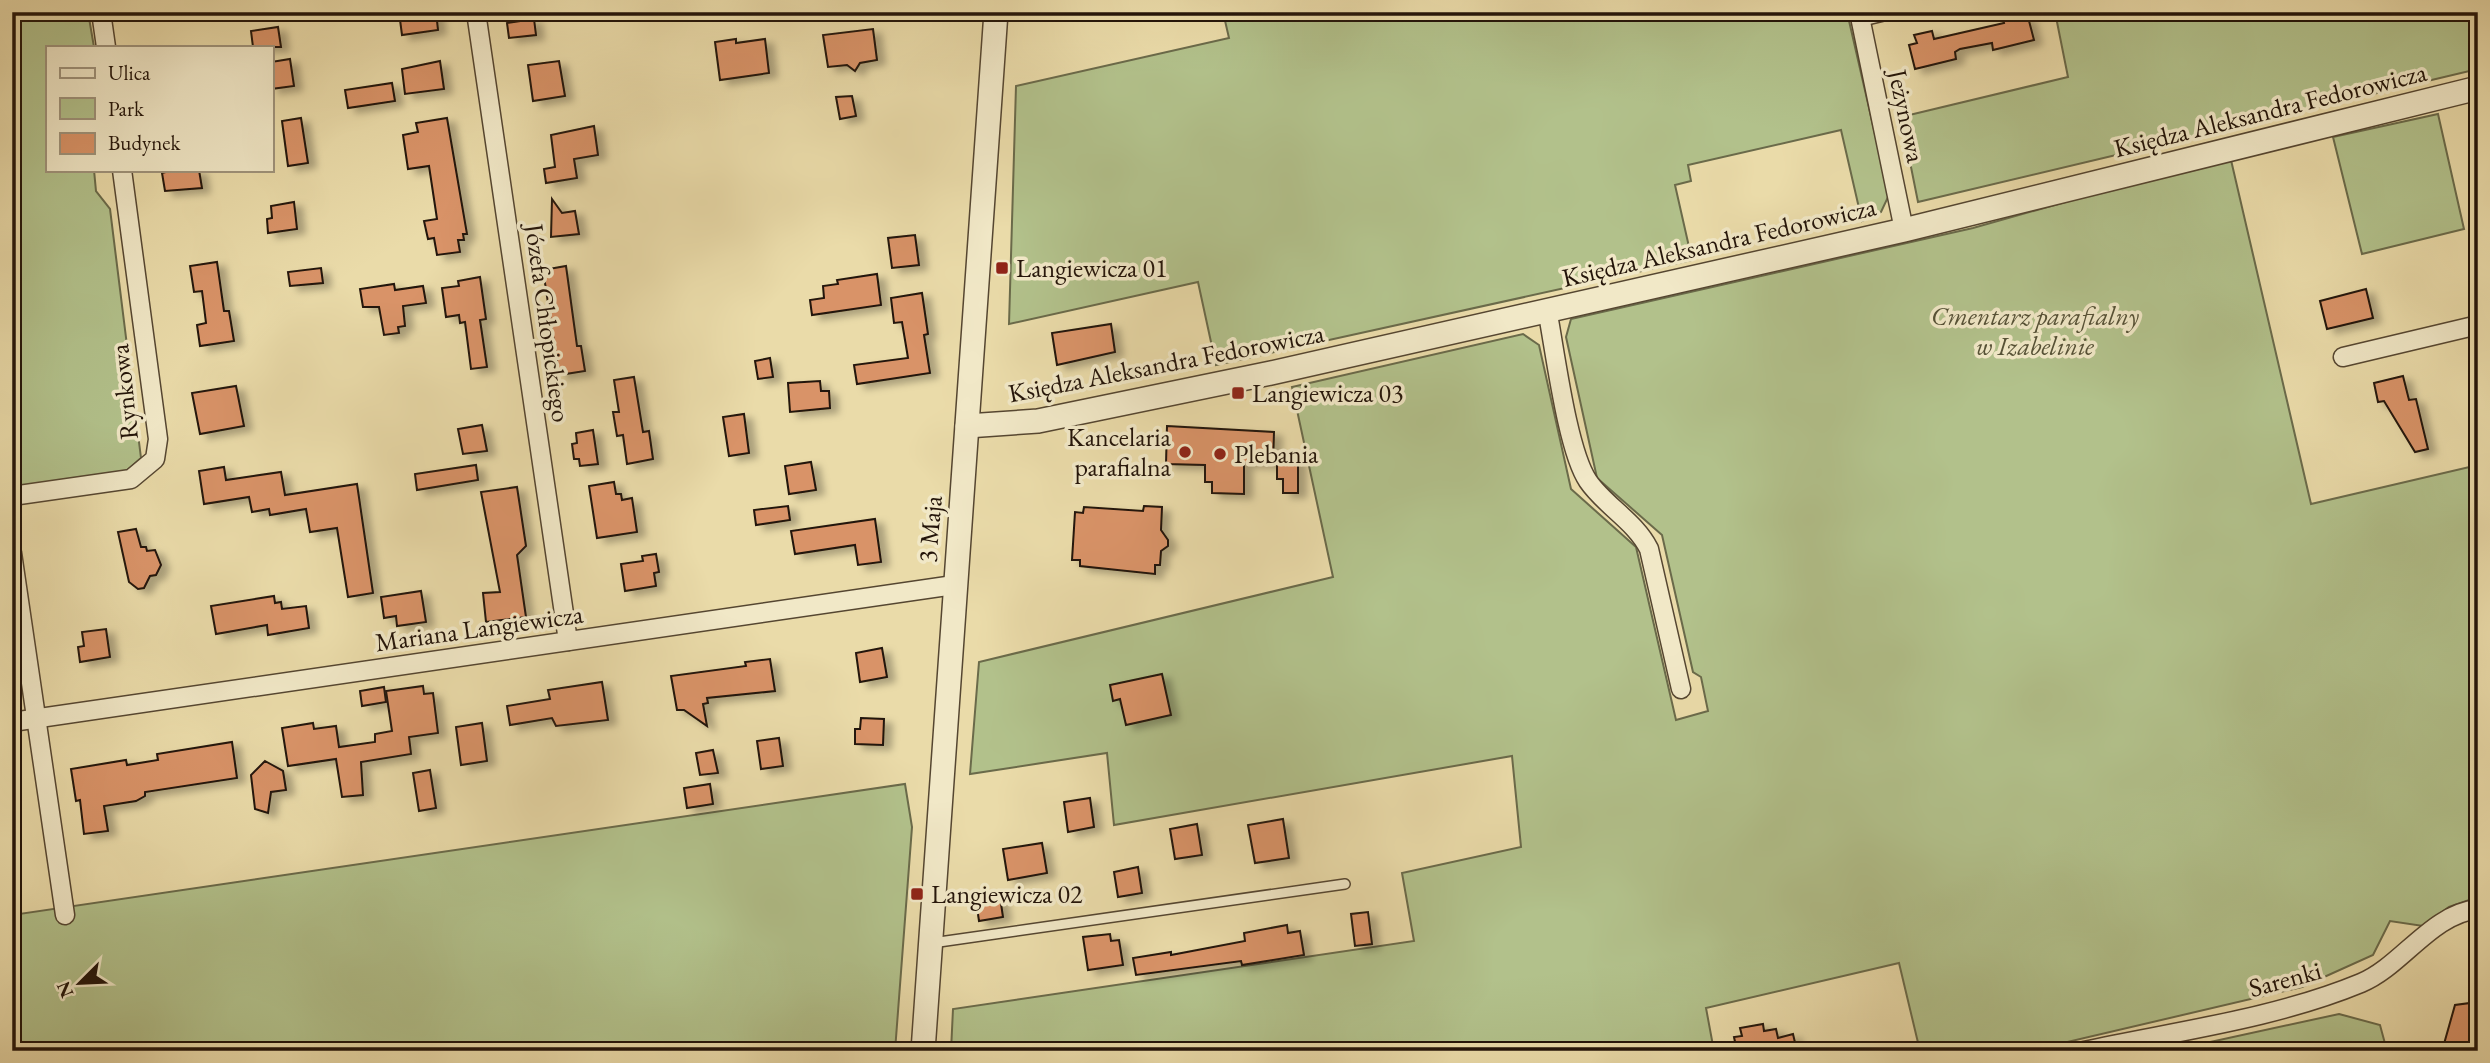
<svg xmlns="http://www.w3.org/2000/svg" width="2490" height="1063" font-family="'EB Garamond',serif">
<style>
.green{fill:#b2c18b;stroke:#6a6a4a;stroke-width:2}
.building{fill:#d99367;stroke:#231409;stroke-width:2;filter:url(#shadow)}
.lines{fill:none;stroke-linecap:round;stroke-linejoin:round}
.service-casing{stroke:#554631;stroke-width:12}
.minor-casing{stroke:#554631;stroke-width:21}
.tertiary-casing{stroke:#554631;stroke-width:26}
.service{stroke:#f1e8c7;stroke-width:9}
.minor{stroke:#f1e8c7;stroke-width:18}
.tertiary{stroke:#f1e8c7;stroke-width:23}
.poi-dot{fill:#8f2418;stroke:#f1e8c7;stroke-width:2.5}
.labels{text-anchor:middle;stroke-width:7;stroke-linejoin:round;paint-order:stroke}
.street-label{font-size:26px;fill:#231409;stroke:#f1e8c7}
.poi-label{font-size:26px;fill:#231409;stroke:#f1e8c7;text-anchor:start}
.park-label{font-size:26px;font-style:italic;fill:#555136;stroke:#f1e8c7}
</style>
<defs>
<filter id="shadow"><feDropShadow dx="8" dy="4.5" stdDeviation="3.5" flood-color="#0004"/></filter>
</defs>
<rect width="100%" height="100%" fill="#eadba9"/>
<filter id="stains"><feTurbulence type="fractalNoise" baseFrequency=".00286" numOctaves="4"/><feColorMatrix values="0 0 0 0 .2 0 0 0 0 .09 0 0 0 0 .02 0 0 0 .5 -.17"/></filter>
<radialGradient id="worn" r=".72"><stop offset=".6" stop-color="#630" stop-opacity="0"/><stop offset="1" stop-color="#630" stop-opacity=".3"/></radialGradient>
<g class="green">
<polygon points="12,12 88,12 94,47 47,47 47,170 94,170 96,191 110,209 141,458 125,472 20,487 12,431"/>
<polygon points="1223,12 1847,12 1889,195 1881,212 1862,221 1841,130 1688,165 1691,181 1675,185 1692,260 1216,365 1198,282 1009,324 1016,86 1229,38"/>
<polygon points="2055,12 2478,12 2478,69 1918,202 1901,117 2068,77"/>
<polygon points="2438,114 2464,229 2362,254 2333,137"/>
<polygon points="2231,160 2311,504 2478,465 2478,897 2449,907 2423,926 2390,921 2373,955 2302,987 2029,1051 1920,1051 1899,963 1706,1008 1714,1051 951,1051 953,1009 1414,941 1402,873 1521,847 1512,756 1114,825 1107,753 970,774 979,662 1333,577 1292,387 1523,334 1539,345 1571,489 1636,547 1676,720 1708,711 1701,677 1693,672 1662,535 1597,478 1566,337 1571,319 1973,228 2140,181"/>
<polygon points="905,784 912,827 895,1051 12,1051 12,915"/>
<polygon points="2339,1014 2380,1025 2387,1051 2169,1051"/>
</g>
<g class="building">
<polygon points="399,12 436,12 438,30 402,35"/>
<polygon points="2011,12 2020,12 2021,18 2028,17 2034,40 1993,50 1992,43 1960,49 1955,52 1956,59 1915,69 1909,45 1917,43 1914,35 1932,31 1934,39 2004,23 2002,14"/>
<polygon points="534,19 536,35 509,38 507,23"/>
<polygon points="278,27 281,47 253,47 251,31"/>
<polygon points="873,29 877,60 860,63 855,71 847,65 828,67 823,35"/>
<polygon points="736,39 736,43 765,39 769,73 720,80 715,42"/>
<polygon points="290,59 294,86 271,89 271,62"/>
<polygon points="440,61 444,89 405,94 402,69"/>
<polygon points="559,61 565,96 533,101 528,65"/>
<polygon points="392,83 395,101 348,108 345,90"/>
<polygon points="852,96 856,116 840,119 836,97"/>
<polygon points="301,118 308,163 288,166 282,121"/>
<polygon points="447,118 467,234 463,234 464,240 458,240 460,252 437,255 434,238 428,239 424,221 437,219 429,166 408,169 403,135 418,132 416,123"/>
<polygon points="594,126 598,155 574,159 577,178 546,183 544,169 555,167 551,135"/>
<polygon points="173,170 199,170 202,188 165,191 162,173"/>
<polygon points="552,199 562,213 575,211 579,234 551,237"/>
<polygon points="294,202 297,229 268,233 267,219 272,218 271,206"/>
<polygon points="915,235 919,265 892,268 888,238"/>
<polygon points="217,262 224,311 229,311 234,341 200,346 197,325 206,323 202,291 194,292 190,266"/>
<polygon points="566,266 577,346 581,346 585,371 559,375 543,270"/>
<polygon points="321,268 323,283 290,286 288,272"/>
<polygon points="877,274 881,305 812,315 810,300 824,298 823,286 838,284 837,280"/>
<polygon points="480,277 486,319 480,320 487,367 471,369 465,322 460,323 459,315 446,317 442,288 459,286 458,281"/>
<polygon points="394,284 395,290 423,286 426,303 403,306 405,326 398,327 399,333 384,335 379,307 363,307 360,289"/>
<polygon points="2366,289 2373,318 2327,329 2320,301"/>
<polygon points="922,293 928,334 924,335 930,373 857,384 854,365 908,358 902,322 894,323 891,298"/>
<polygon points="1111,324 1115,352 1057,365 1052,333"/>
<polygon points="770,358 773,377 758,379 755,361"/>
<polygon points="2403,376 2409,400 2416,399 2428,449 2415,452 2384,401 2378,402 2374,383"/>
<polygon points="634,377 643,432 649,431 653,459 627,464 623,435 617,436 613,412 619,412 614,380"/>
<polygon points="820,381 821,391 829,391 830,408 790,412 788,383"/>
<polygon points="236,386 244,426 200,434 192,393"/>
<polygon points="744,414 749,453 729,456 723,417"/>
<polygon points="482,425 487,451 463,454 458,429"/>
<polygon points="1167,426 1274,432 1273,464 1244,463 1244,494 1212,493 1212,482 1205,482 1205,465 1166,464"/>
<polygon points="593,430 598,464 580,466 579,459 574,459 572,444 577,443 576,433"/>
<polygon points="1277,457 1298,457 1298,493 1283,493 1283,479 1277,479"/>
<polygon points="811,462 816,490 789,494 785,466"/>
<polygon points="476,465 478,480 417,490 415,474"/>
<polygon points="224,467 226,480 281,472 285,495 357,484 373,593 348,597 337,528 310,532 306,509 270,515 269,509 252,512 249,497 204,504 199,471"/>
<polygon points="614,482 616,494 621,494 622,500 632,498 637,532 597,538 589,486"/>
<polygon points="517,487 526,546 517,555 526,617 486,622 483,593 500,592 481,492"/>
<polygon points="788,506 790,520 756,525 754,510"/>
<polygon points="1144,506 1162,507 1161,530 1168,540 1168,546 1161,551 1160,565 1155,565 1155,574 1080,566 1080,560 1072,560 1075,512 1083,513 1084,507 1143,511"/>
<polygon points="875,519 881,562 858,565 855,545 795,554 791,531"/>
<polygon points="136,529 141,547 146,547 147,551 155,550 161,565 156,575 150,576 144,588 138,589 129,582 118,532"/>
<polygon points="656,554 659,572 654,573 656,586 625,591 621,564 643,561 642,556"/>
<polygon points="421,591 426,622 397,626 396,616 384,618 381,597"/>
<polygon points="274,596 275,603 281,602 282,609 306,606 309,628 268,635 267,625 216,634 211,606"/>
<polygon points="106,629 110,657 80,662 78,647 84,646 82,632"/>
<polygon points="882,648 887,677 860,682 856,653"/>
<polygon points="770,659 775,691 707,698 708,703 703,704 707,726 684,710 677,710 671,676 746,666 745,662"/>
<polygon points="1162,674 1171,715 1126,725 1120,699 1113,701 1110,685"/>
<polygon points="602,682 608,720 556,726 552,718 510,725 507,706 550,699 548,690"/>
<polygon points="423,686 424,694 433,693 438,733 409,737 411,754 361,762 363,795 342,797 336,759 288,766 282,728 313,723 314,729 336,726 339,747 375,742 375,734 392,731 386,691"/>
<polygon points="384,687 386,702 362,706 360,691"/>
<polygon points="861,718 884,719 883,745 855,744 855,729 860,729"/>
<polygon points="482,723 487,761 461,765 456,727"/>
<polygon points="779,738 783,766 761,769 757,741"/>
<polygon points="232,742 237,778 145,792 145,796 136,801 104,806 108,831 84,834 80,800 76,801 71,769 126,760 127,765 158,760 157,754"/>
<polygon points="713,750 718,773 700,775 696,753"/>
<polygon points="265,761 283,771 286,790 271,792 268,813 255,809 251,775"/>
<polygon points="430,770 436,808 419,811 413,773"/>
<polygon points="710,784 713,804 687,808 684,788"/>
<polygon points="1090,798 1094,827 1068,832 1064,802"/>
<polygon points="1283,819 1289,858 1255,863 1248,825"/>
<polygon points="1197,824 1202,855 1175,859 1170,829"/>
<polygon points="1042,843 1047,873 1008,880 1003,849"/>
<polygon points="1138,867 1142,893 1118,897 1114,872"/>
<polygon points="1000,897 1003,917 979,921 976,901"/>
<polygon points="1368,912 1372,944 1355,946 1351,914"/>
<polygon points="1287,925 1288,933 1300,931 1304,955 1242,965 1241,961 1136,975 1133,958 1171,952 1171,955 1245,941 1244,933"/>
<polygon points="1110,934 1111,941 1119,940 1123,965 1088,970 1083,937"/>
<polygon points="2478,1002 2478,1051 2442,1051 2455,1005"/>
<polygon points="1763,1024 1764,1031 1776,1029 1778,1038 1793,1034 1797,1051 1737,1051 1734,1037 1742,1036 1740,1028"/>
</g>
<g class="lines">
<g class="service-casing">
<polyline id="service" points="932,943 1345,884"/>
</g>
<g class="minor-casing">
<g id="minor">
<polyline points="101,12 106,47"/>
<polyline points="476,12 568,641"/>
<polyline points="1859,12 1904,230"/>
<polyline points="1860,17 1881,12"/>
<path d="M 1547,309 C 1555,350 1567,450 1588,481 C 1605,506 1635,521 1649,549 L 1681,689"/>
<polyline points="2343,357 2478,325"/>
<polyline points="12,496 131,479 155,459 158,439 122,170"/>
<polyline points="12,553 65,915"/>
<polyline points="12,722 954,585"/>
<path d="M 2084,1051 C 2176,1031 2274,1019 2361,983 C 2402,966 2431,914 2478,909"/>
</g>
</g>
<g class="tertiary-casing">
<g id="tertiary">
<polyline points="967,426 1038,421 1271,373 1904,230 2478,88"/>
<polyline points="923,1051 996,12"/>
</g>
</g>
<use href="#service" class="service"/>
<use href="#minor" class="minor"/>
<use href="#tertiary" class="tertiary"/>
</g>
<g class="poi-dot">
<rect x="995" y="261" width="14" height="14" rx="3.5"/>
<rect x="1231" y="386" width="14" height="14" rx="3.5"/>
<circle cx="1185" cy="452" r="7"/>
<circle cx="1220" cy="454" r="7"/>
<rect x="910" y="887" width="14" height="14" rx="3.5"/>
</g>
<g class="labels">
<g class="street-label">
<text transform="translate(2270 110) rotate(-14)" y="9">Księdza Aleksandra Fedorowicza</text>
<text transform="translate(1907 116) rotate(78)" y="9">Jeżynowa</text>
<text transform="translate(1719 242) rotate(-13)" y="9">Księdza Aleksandra Fedorowicza</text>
<text transform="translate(548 323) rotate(82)" y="9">Józefa Chłopickiego</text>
<text transform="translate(1166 363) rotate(-11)" y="9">Księdza Aleksandra Fedorowicza</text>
<text transform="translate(124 392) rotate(-96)" y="9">Rynkowa</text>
<text transform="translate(930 529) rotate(-85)" y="9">3 Maja</text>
<text transform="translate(479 628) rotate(-8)" y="9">Mariana Langiewicza</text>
<text transform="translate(2285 979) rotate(-15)" y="9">Sarenki</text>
</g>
<g class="poi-label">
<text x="1016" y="277">Langiewicza 01</text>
<text x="1252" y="402">Langiewicza 03</text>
<text x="1171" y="446" text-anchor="end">Kancelaria<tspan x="1171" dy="30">parafialna</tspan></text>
<text x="1234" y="463">Plebania</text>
<text x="931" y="903">Langiewicza 02</text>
</g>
<g class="park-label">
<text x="2035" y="325">Cmentarz parafialny<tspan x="2035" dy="30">w Izabelinie</tspan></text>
</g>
</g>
<rect width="2490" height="1063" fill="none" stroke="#eadba9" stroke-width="42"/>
<rect x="14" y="14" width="2462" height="1035" fill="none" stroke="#231409" stroke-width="3.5"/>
<rect x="21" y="21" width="2448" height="1021" fill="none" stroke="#231409" stroke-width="2"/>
<rect x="46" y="46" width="228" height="126" fill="#f1e8c7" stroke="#9f937b" stroke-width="2"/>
<rect x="60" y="68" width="35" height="10" fill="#f1e8c7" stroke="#9f937b" stroke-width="2"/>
<text x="108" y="80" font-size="21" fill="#231409">Ulica</text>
<rect x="60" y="98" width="35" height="21" fill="#b2c18b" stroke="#9f937b" stroke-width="2"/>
<text x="108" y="116" font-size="21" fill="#231409">Park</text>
<rect x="60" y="133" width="35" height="21" fill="#d99367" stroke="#9f937b" stroke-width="2"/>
<text x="108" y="150" font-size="21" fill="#231409">Budynek</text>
<g transform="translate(80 983) rotate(246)" stroke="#f1e8c7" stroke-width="5" paint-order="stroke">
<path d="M0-5L12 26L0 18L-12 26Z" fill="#231409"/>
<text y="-10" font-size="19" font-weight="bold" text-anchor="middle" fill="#231409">N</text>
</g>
<rect width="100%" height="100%" filter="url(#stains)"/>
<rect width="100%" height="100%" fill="url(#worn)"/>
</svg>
